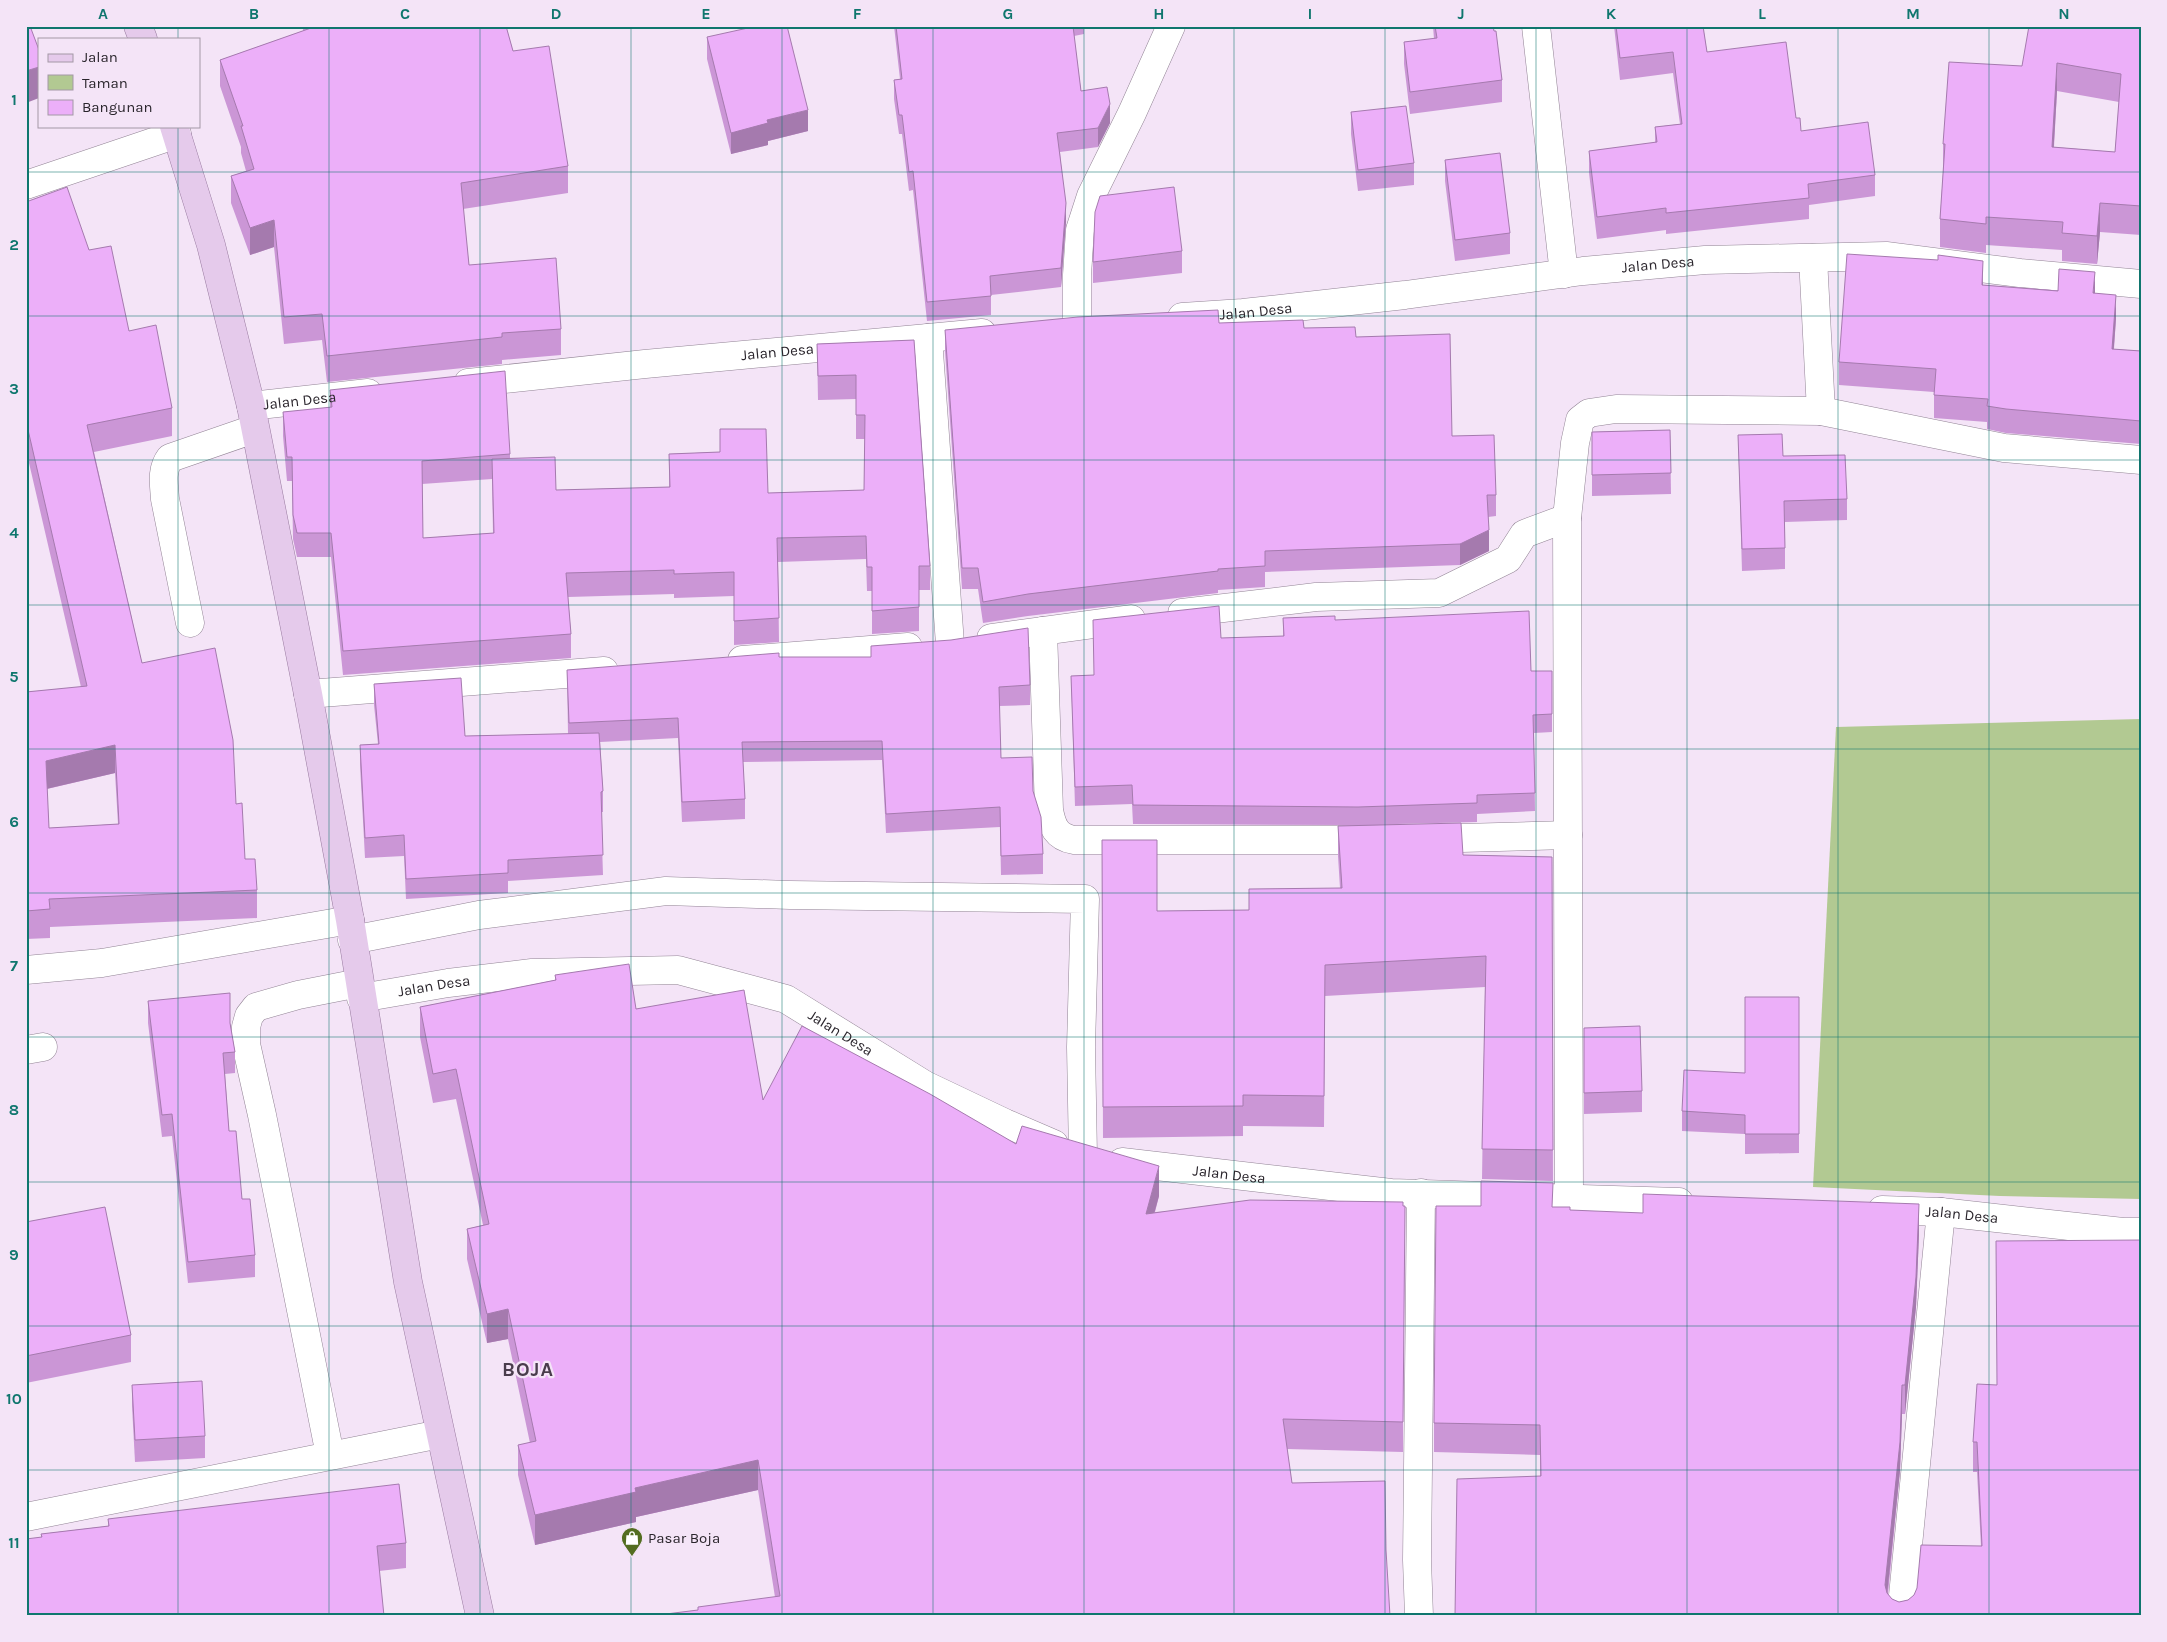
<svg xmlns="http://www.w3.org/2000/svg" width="2167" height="1642" font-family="Karla,sans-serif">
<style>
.green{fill:#b2c992}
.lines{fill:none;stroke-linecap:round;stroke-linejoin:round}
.minor-casing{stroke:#928495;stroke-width:29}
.major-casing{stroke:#987a9f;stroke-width:29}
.minor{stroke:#fff;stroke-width:28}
.major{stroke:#e5caeb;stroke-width:28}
.wall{fill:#cb96d6;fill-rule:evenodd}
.shaded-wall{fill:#a57aae}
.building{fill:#ecaff9;stroke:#a57aae;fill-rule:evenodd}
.grid{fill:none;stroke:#0f766e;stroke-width:1;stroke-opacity:0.55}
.labels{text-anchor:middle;stroke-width:4.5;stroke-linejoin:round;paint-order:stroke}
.street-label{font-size:15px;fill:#2a252c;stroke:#f4e4f7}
.poi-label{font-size:15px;fill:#2a252c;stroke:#f4e4f7;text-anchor:start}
.district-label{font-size:20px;font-weight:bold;letter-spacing:1px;fill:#493c4c;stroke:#f4e4f7}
.neatline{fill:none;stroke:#0f766e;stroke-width:2}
.grid-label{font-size:16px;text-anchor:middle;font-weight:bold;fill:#0f766e}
</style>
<rect width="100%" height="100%" fill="#f4e4f7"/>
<polygon class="green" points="2141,719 2141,1199 2000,1196 1813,1187 1836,727"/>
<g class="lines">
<g class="minor-casing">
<g id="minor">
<polyline points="1536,26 1564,274"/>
<polyline points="26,185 177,134"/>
<polyline points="1813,258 1821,411 2004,448 2141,460"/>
<path id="s1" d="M 1182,317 L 1243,313 L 1405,295 L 1583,271 L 1705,260 L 1886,256 L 2020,273 L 2141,284"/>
<polyline points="1077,323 1077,275 1080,230 1091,196 1132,113 1171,26"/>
<polyline points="928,338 950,644"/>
<path id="s2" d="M 468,383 L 645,364 L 982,333"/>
<path id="s3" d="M 251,406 L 368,393"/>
<polyline points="1182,613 1316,597 1439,593 1508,559 1524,534 1567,518"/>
<path d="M 190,623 L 165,499 C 164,484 161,470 170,458 L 254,429"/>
<path d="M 1043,631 L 1049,810 C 1052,826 1056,837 1074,840 L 1377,840"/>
<polyline points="991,638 1131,619"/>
<polyline points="742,660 908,647"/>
<polyline points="308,694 604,671"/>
<polyline points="1425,839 1568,835"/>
<polyline points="352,940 479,915 666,891 790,895 1085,899 1081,1047 1083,1156"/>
<polyline points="26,970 102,963 350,920"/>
<path id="s4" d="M 361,998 L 448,983 L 532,973 L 678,970 L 786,999 L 925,1085 L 1005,1123 L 1054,1144"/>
<polyline points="26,1050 43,1047"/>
<path id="s5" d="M 1122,1162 L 1391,1193 L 1679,1202"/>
<polyline points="1569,1197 1567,518 1575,443 1580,420 1589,413 1616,409 1821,411"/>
<path id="s6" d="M 1882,1210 L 1941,1212 L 2123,1232 L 2141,1232"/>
<polyline points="330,1455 262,1115 246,1044 246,1027 249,1016 256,1007 298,995 359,983"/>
<polyline points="26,1517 440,1434"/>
<polyline points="1419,1616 1417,1560 1421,1193"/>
<polyline points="1901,1616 1941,1212"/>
</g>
</g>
<g class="major-casing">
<g id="major">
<polyline points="138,26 143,39"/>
<polyline points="174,126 211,245 251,406 308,694 350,920 408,1282 480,1616"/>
</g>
</g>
<use href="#minor" class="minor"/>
<use href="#major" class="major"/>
</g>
<g class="wall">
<polygon points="303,26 506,26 513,51 568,166 568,193 463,209 469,265 561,329 561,355 502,360 502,364 327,382 322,340 284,344 274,247 250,255 231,203 231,176 246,171 241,153 241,147 220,86 220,60 303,31"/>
<polygon points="894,26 1084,26 1084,34 1074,36 1081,91 1110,123 1098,147 1060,152 1066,222 1061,287 991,295 991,315 927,321 913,190 909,191 902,134 899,134 894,99 894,80 900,79"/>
<polygon points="1433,26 1493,26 1502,80 1502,102 1410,114 1404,64 1404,42 1434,39"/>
<polygon points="1614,26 1703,26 1707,52 1796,118 1801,131 1875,175 1875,196 1809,205 1809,219 1666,234 1666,230 1597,239 1589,173 1589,151 1655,143 1655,127 1680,124 1673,73 1620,80"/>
<path d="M 2141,26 L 2141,235 L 2100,232 L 2097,264 L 2062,261 L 2062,250 L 1986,245 L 1986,253 L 1940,247 L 1940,219 L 1943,173 L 1943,144 L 2022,66 ZM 2057,91 L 2119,102 L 2115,152 L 2054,147 Z"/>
<polygon points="707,37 808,131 768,141 768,145 731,154 707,59"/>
<polygon points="1351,112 1414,163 1414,185 1358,191 1351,134"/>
<polygon points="1445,160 1510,233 1510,254 1455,261 1445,181"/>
<path d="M 26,202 L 89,250 L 129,331 L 172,408 L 172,436 L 94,452 L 142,663 L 236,804 L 245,859 L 257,890 L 257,918 L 50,927 L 50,938 L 26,939 L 26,692 L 81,687 L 26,450 ZM 115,773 L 118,824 L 49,828 L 47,789 Z"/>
<polygon points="1182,251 1182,273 1093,283 1093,262"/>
<polygon points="1938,260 1983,285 2095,293 2116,318 2114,349 2141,351 2141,444 2006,433 1987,429 1987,422 1934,418 1934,392 1839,385 1839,362"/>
<polygon points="1219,323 1304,328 1356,337 1452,436 1496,495 1496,516 1488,517 1489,551 1460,565 1265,572 1265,587 1218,590 1218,593 1028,616 983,623 978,589 962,589 945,351 945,330"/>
<path d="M 914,340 L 930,566 L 930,590 L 919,590 L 919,631 L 872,634 L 872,591 L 867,591 L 866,559 L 778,562 L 779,642 L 734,645 L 734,596 L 674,598 L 674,594 L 568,597 L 571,634 L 571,658 L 343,675 L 331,557 L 297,557 L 293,539 L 292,481 L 287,481 L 283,436 L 283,412 L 330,408 L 330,390 L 510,454 L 510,459 L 556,490 L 669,487 L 669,454 L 720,452 L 720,429 L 768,493 L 864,490 L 865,439 L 856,439 L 856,399 L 818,400 L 817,344 ZM 492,479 L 493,533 L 423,538 L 422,484 Z"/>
<polygon points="1670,430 1671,494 1592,496 1592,432"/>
<polygon points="1738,435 1783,456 1847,499 1847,520 1785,522 1785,569 1742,571"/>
<polygon points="1283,618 1335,620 1531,671 1552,671 1552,732 1534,733 1535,811 1477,814 1477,822 1397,824 1463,855 1552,857 1553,1181 1482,1179 1485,987 1325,996 1324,1127 1243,1126 1243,1136 1103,1138 1102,840 1157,911 1249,910 1340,888 1338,856 1338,826 1350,825 1133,824 1132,804 1075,806 1071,676 1094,675 1221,638 1283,636"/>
<polygon points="779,657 1030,685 1030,705 999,706 1001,758 1033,791 1043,854 1043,874 1001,875 1000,827 886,833 882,760 743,762 745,799 745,819 682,822 678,738 600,742 603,791 603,812 601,812 603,875 508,881 508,893 406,899 404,856 365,858 360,765 360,745 378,744 374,705 374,684 465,736 568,734 567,670"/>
<polygon points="555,975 636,1009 763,1100 1016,1144 1159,1196 1155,1212 1403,1202 1403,1452 1287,1449 1292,1483 1386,1550 698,1610 775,1597 758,1490 636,1517 636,1522 535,1545 518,1475 518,1445 530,1443 508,1339 487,1343 467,1259 467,1229 483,1225 456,1099 433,1103 420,1037 420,1007 555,980"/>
<polygon points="1799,997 1799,1153 1745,1154 1745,1134 1682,1131 1682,1111 1745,1073"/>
<polygon points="148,1001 230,1023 235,1052 235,1073 225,1074 229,1131 242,1199 255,1255 255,1277 188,1283 172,1136 162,1137 148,1023"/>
<polygon points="1584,1028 1642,1091 1642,1112 1584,1114"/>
<polygon points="1553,1207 1570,1210 1919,1234 1916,1307 1905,1414 1902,1414 1900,1471 1888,1594 1892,1599 1899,1602 1908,1600 1981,1546 1977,1472 1973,1472 1973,1442 1997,1385 2141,1616 1455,1616 1540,1476 1540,1455 1434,1452 1434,1423"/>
<polygon points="26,1222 131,1335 131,1362 26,1383"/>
<polygon points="132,1385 205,1436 205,1458 135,1462 132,1406"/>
<polygon points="108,1519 406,1543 406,1568 379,1571 41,1537 41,1534 108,1526"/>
</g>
<g class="shaded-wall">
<polygon points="2057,63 2057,91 2052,175 2052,147"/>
<polygon points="39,67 39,98 26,103 26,71"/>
<polygon points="1110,104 1110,123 1098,147 1098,128"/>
<polygon points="808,110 808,131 768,141 768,145 731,154 731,133 767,120"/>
<polygon points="1066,203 1066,222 1061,287 1061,268"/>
<polygon points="2100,203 2100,232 2097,264 2097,236"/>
<polygon points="274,220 274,247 250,255 250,228"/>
<polygon points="1983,261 1983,284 1982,308 1982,285"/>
<polygon points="2095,272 2095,296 2093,293"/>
<polygon points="2116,295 2116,318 2112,372 2112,349"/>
<polygon points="1489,530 1489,551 1460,565 1460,544"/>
<polygon points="115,745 115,773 46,789 46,761"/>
<polygon points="1159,1166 1159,1196 1146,1243 1146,1214"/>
<polygon points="1919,1204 1919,1234 1916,1307 1905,1414 1905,1385"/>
<polygon points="508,1309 508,1339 487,1343 487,1314"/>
<polygon points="1902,1385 1902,1414 1900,1471 1885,1614 1885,1585"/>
<polygon points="758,1460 758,1490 636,1517 636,1522 535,1545 535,1515 635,1488"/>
</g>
<g class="building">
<polygon points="26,26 30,26 39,50 39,67 26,71"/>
<polygon points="310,26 506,26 513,51 549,46 568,166 461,183 469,265 556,258 561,329 502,333 502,337 327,356 322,314 284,317 274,220 250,228 231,176 254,169 241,126 243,126 220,60 311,28"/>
<polygon points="757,26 787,26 808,110 767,120 768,123 731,133 707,37"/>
<polygon points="896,26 1073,26 1081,91 1107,87 1110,104 1098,128 1057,133 1066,203 1061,268 990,276 991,296 927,302 913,171 909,172 902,115 899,115 894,80 902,79"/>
<polygon points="1435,26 1493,26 1494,31 1496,31 1502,80 1410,92 1404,42 1437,38"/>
<polygon points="1616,26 1703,26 1707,52 1786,42 1796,118 1800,118 1801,131 1868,122 1875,175 1808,184 1809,198 1666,213 1666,208 1597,217 1589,151 1657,142 1655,127 1682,124 1673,52 1620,58"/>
<path d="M 2029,26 L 2141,26 L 2141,206 L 2100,203 L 2097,236 L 2062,233 L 2063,222 L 1986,217 L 1986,224 L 1940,219 L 1945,144 L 1943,144 L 1949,62 L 2022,66 ZM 2057,63 L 2121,74 L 2115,152 L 2052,147 Z"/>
<polygon points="1406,106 1414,163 1358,170 1351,112"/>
<polygon points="1500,153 1510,233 1455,240 1445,160"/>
<path d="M 67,187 L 89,250 L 111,246 L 129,331 L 156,325 L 172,408 L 87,425 L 142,663 L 215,648 L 233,740 L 236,804 L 242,803 L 245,859 L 255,859 L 257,890 L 49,899 L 50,909 L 26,911 L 26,692 L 87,686 L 26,421 L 26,202 ZM 115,745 L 119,824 L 49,828 L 46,761 Z"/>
<polygon points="1174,187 1182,251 1093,262 1095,212 1100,196"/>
<polygon points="1847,254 1938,260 1938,255 1983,261 1982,285 2058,291 2059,269 2095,272 2093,293 2116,295 2112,349 2141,351 2141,421 2006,409 1987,406 1988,399 1934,395 1936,369 1839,362"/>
<polygon points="1218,310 1219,323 1303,320 1304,328 1355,327 1356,337 1450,334 1452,436 1494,435 1496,495 1487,495 1489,530 1460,544 1265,551 1265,566 1218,569 1218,571 1028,594 983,602 978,568 962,568 945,330 1078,317"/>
<polygon points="914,340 930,566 919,566 919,607 872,611 872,567 867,567 866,536 777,538 779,618 734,621 734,572 674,574 674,570 566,573 571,634 343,651 331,533 297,533 293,515 292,457 287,457 283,412 332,407 330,390 505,371 510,454 422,461 423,538 494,533 492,459 555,457 556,490 670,487 669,454 720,452 720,429 766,429 768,493 864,490 865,415 856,415 856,375 818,376 817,344"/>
<polygon points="1670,430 1671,473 1592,475 1592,432"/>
<polygon points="1782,434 1783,456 1845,455 1847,499 1784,501 1785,548 1742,549 1738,435"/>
<polygon points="1219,606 1221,638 1284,636 1283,618 1335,616 1335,620 1529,611 1531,671 1552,671 1552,714 1533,715 1535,793 1477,795 1477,803 1358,807 1133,805 1132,785 1075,787 1071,676 1094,675 1093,620"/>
<polygon points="1028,628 1030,685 999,687 1001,758 1032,757 1033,791 1041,817 1043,854 1001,856 1000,807 886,814 882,741 742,742 745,799 682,802 678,718 569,723 567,670 779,653 779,657 871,657 871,646 951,640"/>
<polygon points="461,678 465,736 599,733 603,791 601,792 603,855 508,860 508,873 406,879 404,835 365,838 360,745 379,744 374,684"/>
<polygon points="1461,823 1463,855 1552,857 1553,1150 1482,1149 1486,956 1325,965 1324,1096 1243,1095 1243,1106 1103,1107 1102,840 1157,840 1157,911 1249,910 1249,889 1342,888 1338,826"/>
<polygon points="629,964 636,1009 744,990 763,1100 802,1026 930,1094 1016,1144 1022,1126 1159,1166 1146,1214 1250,1200 1403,1202 1403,1206 1405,1206 1403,1422 1283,1419 1292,1483 1385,1481 1386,1550 1390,1616 650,1616 698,1610 698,1607 780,1596 758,1460 635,1488 636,1492 535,1515 518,1445 536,1441 508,1309 487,1314 467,1229 489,1224 456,1069 433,1074 420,1007 556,980 555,975"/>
<polygon points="230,993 230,1023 235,1052 223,1053 229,1131 236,1131 242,1199 250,1199 255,1255 188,1262 172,1114 162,1115 148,1001"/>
<polygon points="1745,997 1799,997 1799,1134 1745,1134 1745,1115 1682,1111 1684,1070 1745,1073"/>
<polygon points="1640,1026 1642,1091 1584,1093 1584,1028"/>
<polygon points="1481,1181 1553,1183 1552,1207 1570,1207 1570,1210 1643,1213 1643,1194 1919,1204 1916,1277 1905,1385 1902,1385 1900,1442 1885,1585 1887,1593 1892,1599 1899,1602 1908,1600 1914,1595 1917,1588 1921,1545 1982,1546 1977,1442 1973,1442 1977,1384 1997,1385 1996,1241 2141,1240 2141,1616 1455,1616 1457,1479 1541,1476 1540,1425 1434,1423 1436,1206 1481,1206"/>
<polygon points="105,1207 131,1335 26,1356 26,1222"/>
<polygon points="202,1381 205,1436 135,1440 132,1385"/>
<polygon points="399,1484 406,1543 377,1546 384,1616 26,1616 26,1539 42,1537 41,1534 109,1526 108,1519"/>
</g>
<path class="grid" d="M 178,26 L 178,39M 329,26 L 329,1616M 480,26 L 480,1616M 631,26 L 631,1616M 782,26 L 782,1616M 933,26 L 933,1616M 1084,26 L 1084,1616M 1234,26 L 1234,1616M 1385,26 L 1385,1616M 1536,26 L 1536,1616M 1687,26 L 1687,1616M 1838,26 L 1838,1616M 1989,26 L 1989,1616M 178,126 L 178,1616M 26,172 L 2141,172M 26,316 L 2141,316M 26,460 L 2141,460M 26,605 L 2141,605M 26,749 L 2141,749M 26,893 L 2141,893M 26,1037 L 2141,1037M 26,1182 L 2141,1182M 26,1326 L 2141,1326M 26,1470 L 2141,1470"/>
<defs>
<g id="shop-pin" transform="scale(1.125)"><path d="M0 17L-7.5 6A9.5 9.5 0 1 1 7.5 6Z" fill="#536d20" stroke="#f4e4f7"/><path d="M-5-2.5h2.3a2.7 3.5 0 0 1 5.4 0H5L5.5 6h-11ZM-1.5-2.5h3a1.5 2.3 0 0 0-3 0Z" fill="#fff"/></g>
</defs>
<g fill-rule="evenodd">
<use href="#shop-pin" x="632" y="1538"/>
</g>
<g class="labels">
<g class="street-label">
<text dy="5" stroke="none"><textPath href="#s1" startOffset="479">Jalan Desa</textPath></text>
<text dy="5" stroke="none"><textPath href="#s1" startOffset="74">Jalan Desa</textPath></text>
<text dy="5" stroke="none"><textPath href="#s2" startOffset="311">Jalan Desa</textPath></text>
<text dy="5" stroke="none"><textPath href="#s3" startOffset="49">Jalan Desa</textPath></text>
<text dy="5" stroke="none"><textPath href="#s4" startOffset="74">Jalan Desa</textPath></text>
<text dy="5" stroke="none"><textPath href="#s4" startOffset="495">Jalan Desa</textPath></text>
<text dy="5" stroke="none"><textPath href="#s5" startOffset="108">Jalan Desa</textPath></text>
<text dy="5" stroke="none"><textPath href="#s6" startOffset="80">Jalan Desa</textPath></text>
</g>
<g class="poi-label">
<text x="648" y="1543">Pasar Boja</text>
</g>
<g class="district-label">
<text x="528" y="1376">BOJA</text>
</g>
</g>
<rect width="2167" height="1642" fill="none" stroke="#f4e4f7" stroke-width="55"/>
<rect x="38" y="38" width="162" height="90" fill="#f4e4f7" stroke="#a398a6"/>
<rect x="48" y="54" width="25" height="8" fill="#e5caeb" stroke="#a398a6"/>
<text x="82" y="62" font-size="15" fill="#2a252c">Jalan</text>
<rect x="48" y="75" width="25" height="15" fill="#b2c992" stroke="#a398a6"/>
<text x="82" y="88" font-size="15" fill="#2a252c">Taman</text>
<rect x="48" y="100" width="25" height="15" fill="#ecaff9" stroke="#a398a6"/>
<text x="82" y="112" font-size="15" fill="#2a252c">Bangunan</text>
<rect x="28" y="28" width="2112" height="1586" class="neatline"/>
<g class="grid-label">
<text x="103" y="19">A</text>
<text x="254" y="19">B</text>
<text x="405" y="19">C</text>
<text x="556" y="19">D</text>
<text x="706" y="19">E</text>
<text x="857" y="19">F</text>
<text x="1008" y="19">G</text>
<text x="1159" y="19">H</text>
<text x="1310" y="19">I</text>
<text x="1461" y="19">J</text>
<text x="1611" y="19">K</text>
<text x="1762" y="19">L</text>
<text x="1913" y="19">M</text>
<text x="2064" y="19">N</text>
<text x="14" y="105">1</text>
<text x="14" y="250">2</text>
<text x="14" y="394">3</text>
<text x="14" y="538">4</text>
<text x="14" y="682">5</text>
<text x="14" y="827">6</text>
<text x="14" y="971">7</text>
<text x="14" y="1115">8</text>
<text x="14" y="1260">9</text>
<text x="14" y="1404">10</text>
<text x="14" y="1548">11</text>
</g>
</svg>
